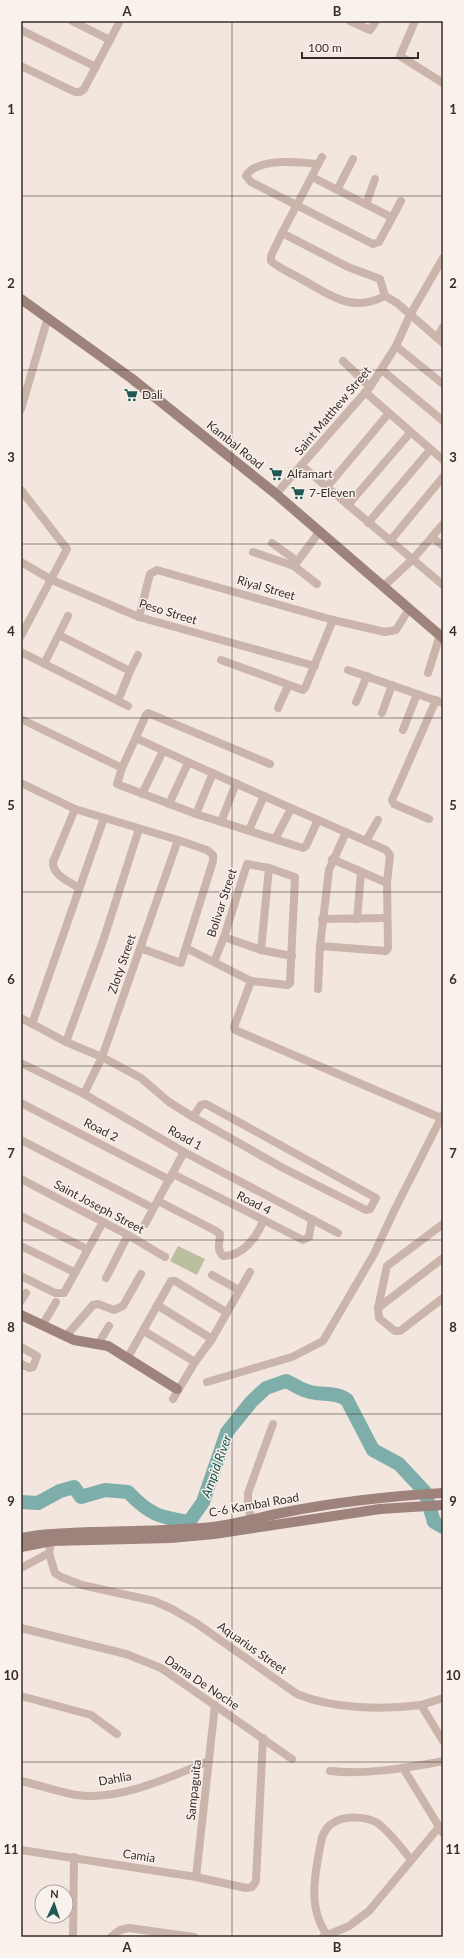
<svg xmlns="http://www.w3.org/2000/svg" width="464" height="1958" font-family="Lato,sans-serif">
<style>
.green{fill:#bac09f}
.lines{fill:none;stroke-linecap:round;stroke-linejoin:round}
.river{stroke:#7eaea9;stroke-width:14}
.street{stroke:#cab4ab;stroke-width:8}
.secondary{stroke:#9d837c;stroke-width:10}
.grid{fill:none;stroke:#382c2a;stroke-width:1;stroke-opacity:0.55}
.labels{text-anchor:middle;stroke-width:3;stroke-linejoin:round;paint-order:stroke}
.poi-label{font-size:12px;fill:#382c2a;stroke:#f9f1eb;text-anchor:start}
.street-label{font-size:12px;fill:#382c2a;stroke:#f9f1eb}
.water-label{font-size:13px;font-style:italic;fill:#215853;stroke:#f9f1eb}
.neatline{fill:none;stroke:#382c2a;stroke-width:1.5}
.grid-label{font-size:13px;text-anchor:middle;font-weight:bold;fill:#382c2a}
</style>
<rect width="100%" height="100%" fill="#f2e6df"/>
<polygon class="green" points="178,1246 205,1259 197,1275 170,1261"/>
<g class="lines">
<path class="river" d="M 21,1502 L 38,1503 L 60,1491 L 74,1487 L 81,1497 L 105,1490 L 128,1492 C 150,1515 159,1517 189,1522 L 203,1502 L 227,1432 L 251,1402 L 266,1388 L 286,1381 C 293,1384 300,1389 307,1391 C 320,1396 336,1391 347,1400 L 373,1450 L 399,1464 L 425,1492 L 434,1522 L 443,1527"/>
<g class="street">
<polyline points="72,21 110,40"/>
<polyline points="350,21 370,30 376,21"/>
<polyline points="415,21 400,56 443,83"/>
<polyline points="21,30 96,67"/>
<polyline points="21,66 75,92 80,92 84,89 120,21"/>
<path d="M 322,157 L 282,233 L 271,256 L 271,261 C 280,269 293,274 303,280 C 332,296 352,313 385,296"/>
<path d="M 318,164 C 300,162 257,157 246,176 L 251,182 L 373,244 L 379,242 L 401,201"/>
<polyline points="312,177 391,217"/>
<polyline points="337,190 353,159"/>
<polyline points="366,204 375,179"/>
<polyline points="282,233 348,267 380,279 385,296"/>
<polyline points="385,296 397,303 443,343"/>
<polyline points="437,338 443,327"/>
<polyline points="396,346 443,384"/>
<polyline points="343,361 370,387"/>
<polyline points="382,370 443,421"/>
<polyline points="365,392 443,460"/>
<polyline points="21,409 48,317"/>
<polyline points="302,466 443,585"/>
<polyline points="327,487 389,413"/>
<polyline points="21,490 67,549 21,636"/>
<polyline points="276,494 370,387 396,346 410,315 443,258"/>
<polyline points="348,505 410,433"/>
<polyline points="368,523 430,450"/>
<polyline points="432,537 443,546"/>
<polyline points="390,541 443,477"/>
<polyline points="272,543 297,561"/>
<polyline points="253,552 294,566"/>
<polyline points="21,562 52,580 139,617 315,666"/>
<polyline points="317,584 294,566 320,531"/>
<polyline points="384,586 413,559 443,524"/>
<polyline points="139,617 150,574 157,570 333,620 385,632 396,630 409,609"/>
<polyline points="59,635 130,671"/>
<polyline points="21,652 128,706"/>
<polyline points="221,660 303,690 305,688 333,620"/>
<polyline points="44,664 68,616"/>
<polyline points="348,670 443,703"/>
<polyline points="428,673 440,635"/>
<polyline points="118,701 130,671 138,655"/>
<polyline points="356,702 367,676"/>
<polyline points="278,708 288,686"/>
<polyline points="382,713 392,685"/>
<polyline points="21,719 122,768"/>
<polyline points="403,730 417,694"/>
<path d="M 136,738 C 219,777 303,813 386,850 L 390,855 L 387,883 L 388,948 L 386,951 L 320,946 L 329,870 L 346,832"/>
<polyline points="270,764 148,713 146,715 122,768 117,784 196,814 303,848 306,846 318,820"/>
<polyline points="21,783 75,809 178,840 207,850 213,855 213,861 181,963 140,948"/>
<polyline points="142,794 163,751"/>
<polyline points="169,804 188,763"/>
<path d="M 75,809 L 53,862 C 52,875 70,882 79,888"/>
<polyline points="196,814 213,773"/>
<polyline points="429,819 394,804 392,800 436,700"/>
<polyline points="221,822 236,783"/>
<polyline points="249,830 264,796"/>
<polyline points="275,839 291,809"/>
<polyline points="366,841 378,820"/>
<polyline points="332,859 387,883"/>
<polyline points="322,919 387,918"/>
<polyline points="357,919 361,873"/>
<polyline points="224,937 261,950 292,956"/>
<polyline points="186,948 251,981 288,985 290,983 295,877 269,868 247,864 224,937 214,962"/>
<polyline points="261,950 269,868"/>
<polyline points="251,981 234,1027 235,1030 441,1118 443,1115"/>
<polyline points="318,989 320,946"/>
<polyline points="21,1018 66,1042 102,1057 141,1078 169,1102 193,1117 283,1168 366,1210 370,1209 376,1198 206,1104 201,1105 193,1117"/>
<polyline points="32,1024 104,818"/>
<polyline points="66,1042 103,941 139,829"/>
<polyline points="21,1063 84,1094 184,1152 338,1233"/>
<polyline points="84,1094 102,1057 178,840"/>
<polyline points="21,1103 170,1180"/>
<polyline points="21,1140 153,1208"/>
<polyline points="173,1174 303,1240 309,1237 312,1219"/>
<polyline points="21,1179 128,1235 165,1257"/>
<path d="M 158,1201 L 216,1231 L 220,1234 C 220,1243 216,1249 223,1256 C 242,1257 257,1237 263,1221"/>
<polyline points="21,1216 87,1249"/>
<polyline points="145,1224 184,1152"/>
<polyline points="443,1224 387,1266 378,1308 379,1318 395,1331 400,1331 443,1298"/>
<polyline points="21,1246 74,1272"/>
<polyline points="212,1275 239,1290"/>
<polyline points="21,1276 55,1293 64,1293 103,1222"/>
<polyline points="106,1278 128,1235"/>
<polyline points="21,1301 26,1293"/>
<polyline points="157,1305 212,1339"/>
<polyline points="378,1308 443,1258"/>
<polyline points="43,1324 56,1302"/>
<polyline points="144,1331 195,1362"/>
<polyline points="66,1336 93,1305 98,1304 114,1310 123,1306 141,1274"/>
<polyline points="98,1344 109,1326"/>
<polyline points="21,1347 37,1356 33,1367 30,1368 21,1364"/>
<polyline points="128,1357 171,1281 175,1281 226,1312"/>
<polyline points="207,1382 292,1357 323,1341 374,1254 394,1211 441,1118"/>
<polyline points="173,1399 195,1362 212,1339 250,1272"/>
<polyline points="253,1524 248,1507 248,1493 273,1424"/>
<path d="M 49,1553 L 55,1573 L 61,1577 L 82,1585 L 154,1601 L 172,1609 L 196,1623 L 297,1694 C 333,1709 382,1710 421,1705 L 443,1741"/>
<polyline points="21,1568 49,1553 52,1536"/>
<polyline points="21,1628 126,1654 161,1668 292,1759"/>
<polyline points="21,1696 91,1715 117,1734"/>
<polyline points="421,1705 443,1698"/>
<polyline points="403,1768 443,1833"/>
<path d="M 330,1771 C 367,1775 406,1768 443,1761"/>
<path d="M 21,1781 C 40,1785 58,1792 77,1795 C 120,1801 170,1777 209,1761"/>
<polyline points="21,1850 196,1877 246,1888 252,1887 256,1881 263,1738"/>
<polyline points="196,1877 215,1705"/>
<path d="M 327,1935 C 306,1906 316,1869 322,1837 C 325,1831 327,1826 333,1823 C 344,1815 370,1816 380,1825 C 392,1835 402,1848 411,1860"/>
<polyline points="73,1937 74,1857"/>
<polyline points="111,1937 120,1930 129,1928 194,1937"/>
<polyline points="323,1937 349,1926 369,1911 439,1827"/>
</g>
<g class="secondary">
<polyline points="21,299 131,378 276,494 443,638"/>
<polyline points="21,1315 74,1340 108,1346 177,1389"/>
<path d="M 21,1538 C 44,1533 67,1533 90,1532 C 131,1531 171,1531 212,1527 C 237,1524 261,1517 286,1512 C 337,1502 391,1496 443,1493"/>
<polyline points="21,1547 52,1541 171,1538 214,1534 380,1509 443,1505"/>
</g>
</g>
<path class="grid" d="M 232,21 L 232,1937M 21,196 L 443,196M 21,370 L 443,370M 21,544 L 443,544M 21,718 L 443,718M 21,892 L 443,892M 21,1066 L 443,1066M 21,1240 L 443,1240M 21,1414 L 443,1414M 21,1588 L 443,1588M 21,1762 L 443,1762"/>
<defs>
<g id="supermarket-bare" transform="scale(1.08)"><path d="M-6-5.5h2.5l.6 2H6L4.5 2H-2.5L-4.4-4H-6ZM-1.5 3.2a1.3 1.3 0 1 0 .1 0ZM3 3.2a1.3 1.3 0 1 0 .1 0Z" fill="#215853" stroke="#f9f1eb" stroke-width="2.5" paint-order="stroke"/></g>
</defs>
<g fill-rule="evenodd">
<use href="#supermarket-bare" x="131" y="395"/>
<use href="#supermarket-bare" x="276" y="474"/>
<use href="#supermarket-bare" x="298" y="493"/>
</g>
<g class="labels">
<g class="poi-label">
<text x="142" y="399">Dali</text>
<text x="287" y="478">Alfamart</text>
<text x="309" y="497">7-Eleven</text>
</g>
<g class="street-label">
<text transform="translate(333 411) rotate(-50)" y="4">Saint Matthew Street</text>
<text transform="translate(235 445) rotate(39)" y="4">Kambal Road</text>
<text transform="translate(266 588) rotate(16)" y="4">Riyal Street</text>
<text transform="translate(168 612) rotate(17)" y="4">Peso Street</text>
<text transform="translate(222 903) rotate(-72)" y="4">Bolivar Street</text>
<text transform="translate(122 964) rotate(-71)" y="4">Zloty Street</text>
<text transform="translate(101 1130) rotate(27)" y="4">Road 2</text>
<text transform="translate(185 1138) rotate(29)" y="4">Road 1</text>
<text transform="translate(254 1203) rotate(27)" y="4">Road 4</text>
<text transform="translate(99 1207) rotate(28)" y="4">Saint Joseph Street</text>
<text transform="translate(254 1505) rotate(-10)" y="4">C-6 Kambal Road</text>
<text transform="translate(252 1648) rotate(35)" y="4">Aquarius Street</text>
<text transform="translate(202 1683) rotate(34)" y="4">Dama De Noche</text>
<text transform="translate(115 1779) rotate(-10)" y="4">Dahlia</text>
<text transform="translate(194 1790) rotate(-84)" y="4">Sampaguita</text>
<text transform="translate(139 1856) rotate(9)" y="4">Camia</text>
</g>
<g class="water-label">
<text transform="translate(216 1466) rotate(-70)" y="5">Ampid River</text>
</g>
</g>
<rect width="464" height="1958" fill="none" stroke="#f9f1eb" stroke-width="44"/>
<g transform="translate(54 1904) rotate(3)"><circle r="19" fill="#f9f1eb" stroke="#aca29e"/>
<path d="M0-3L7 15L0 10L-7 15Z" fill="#215853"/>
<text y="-6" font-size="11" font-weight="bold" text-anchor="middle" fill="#382c2a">N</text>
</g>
<path d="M302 52v6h116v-6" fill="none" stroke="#382c2a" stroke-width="2"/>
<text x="308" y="52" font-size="12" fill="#382c2a" stroke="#f9f1eb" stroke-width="3" paint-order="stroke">100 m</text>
<rect x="22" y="22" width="420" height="1914" class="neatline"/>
<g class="grid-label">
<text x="127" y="16">A</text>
<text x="337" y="16">B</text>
<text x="11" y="114">1</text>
<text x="453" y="114">1</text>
<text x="11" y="288">2</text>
<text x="453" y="288">2</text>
<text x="11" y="462">3</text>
<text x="453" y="462">3</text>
<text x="11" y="636">4</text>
<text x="453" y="636">4</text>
<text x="11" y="810">5</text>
<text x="453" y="810">5</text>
<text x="11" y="984">6</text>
<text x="453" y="984">6</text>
<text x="11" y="1158">7</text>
<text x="453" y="1158">7</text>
<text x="11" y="1332">8</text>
<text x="453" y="1332">8</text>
<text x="11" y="1506">9</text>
<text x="453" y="1506">9</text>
<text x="11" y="1680">10</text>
<text x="453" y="1680">10</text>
<text x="11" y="1854">11</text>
<text x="453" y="1854">11</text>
<text x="127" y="1952">A</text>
<text x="337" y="1952">B</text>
</g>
</svg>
